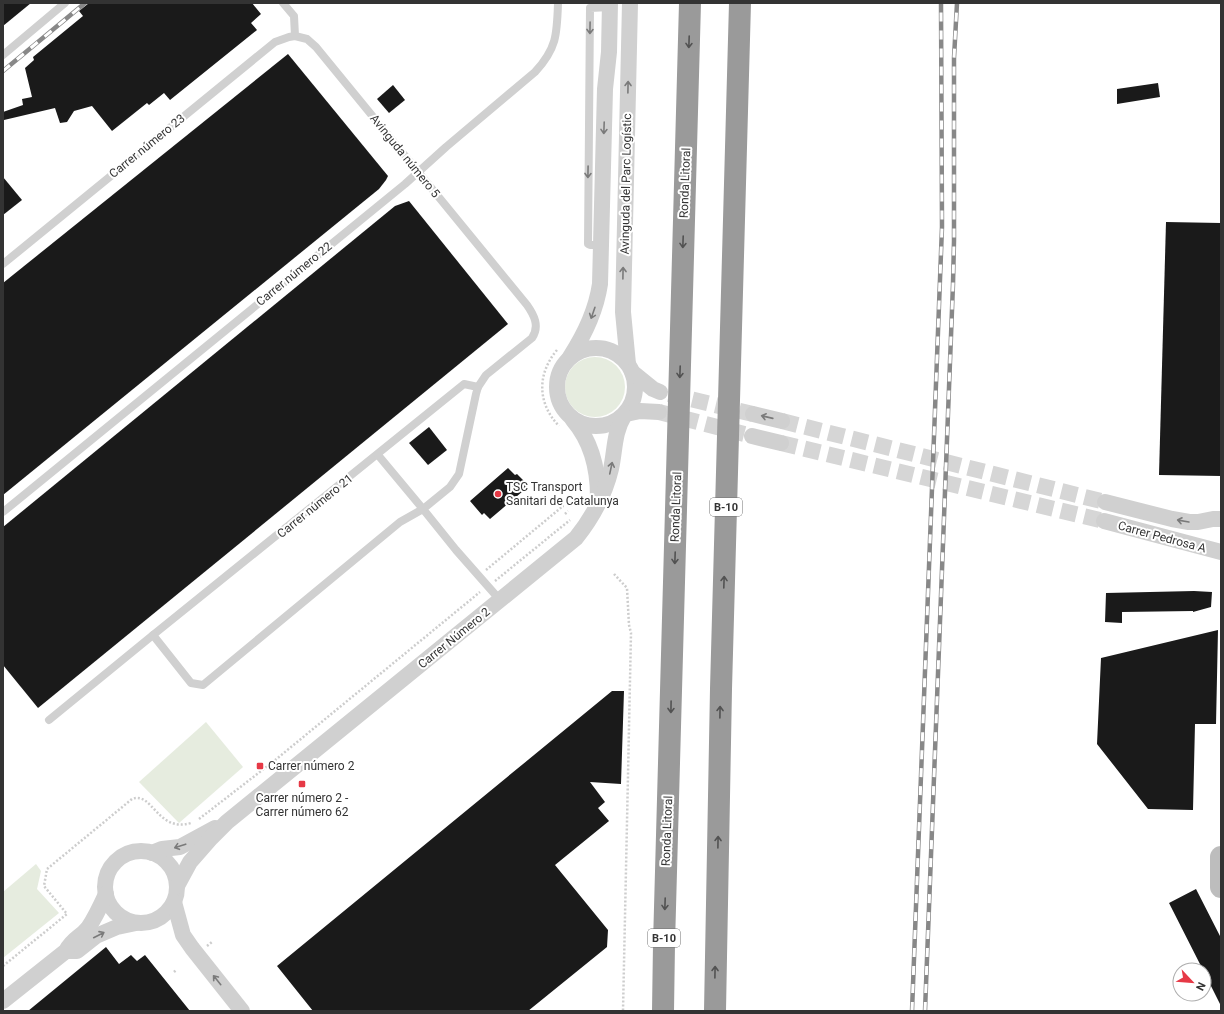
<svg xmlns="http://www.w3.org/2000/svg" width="1224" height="1014" font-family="Roboto,sans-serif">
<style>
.green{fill:#e6ecdf}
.building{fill:#1a1a1a}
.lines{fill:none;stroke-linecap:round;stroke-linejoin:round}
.street-tunnel{stroke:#d6d6d6;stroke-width:16;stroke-dasharray:16 8;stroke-linecap:butt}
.path{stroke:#cdcdcd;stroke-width:2.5;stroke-dasharray:2 2;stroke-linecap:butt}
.lane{stroke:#d0d0d0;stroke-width:8}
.street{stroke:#d0d0d0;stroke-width:16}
.secondary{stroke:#bdbdbd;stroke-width:22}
.highway{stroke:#9a9a9a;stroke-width:22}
.rail-casing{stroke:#888;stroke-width:4.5}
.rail{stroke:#fff;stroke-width:3;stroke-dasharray:9;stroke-linecap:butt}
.oneway{stroke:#7a7a7a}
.oneway2{stroke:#525252}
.poi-dot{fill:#e63946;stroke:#fff;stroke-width:1.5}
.labels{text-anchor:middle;stroke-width:4;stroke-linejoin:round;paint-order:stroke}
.shield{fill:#fff;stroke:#707070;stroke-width:1}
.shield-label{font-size:11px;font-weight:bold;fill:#333}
.street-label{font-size:12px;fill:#333;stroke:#fff}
.poi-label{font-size:12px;fill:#333;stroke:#fff;text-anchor:start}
</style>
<rect width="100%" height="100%" fill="#fff"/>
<g class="green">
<circle cx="595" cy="387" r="30"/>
<polygon points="206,722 243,767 179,823 139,782"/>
<polygon points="36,864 41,871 37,889 59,913 3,958 3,892"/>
</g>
<g class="building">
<polygon points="3,3 31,3 3,26"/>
<polygon points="89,3 252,3 261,14 251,23 257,30 170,100 164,93 149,105 147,103 112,131 92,106 74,111 67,122 60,123 55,108 4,120 3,112 23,105 22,99 32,97 25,68 34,60 33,57 83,16 79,11"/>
<polygon points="288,54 388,176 386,180 379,189 3,495 3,283"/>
<polygon points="1158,83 1160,97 1117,104 1117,89"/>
<polygon points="393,85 405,100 389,113 377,99"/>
<polygon points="3,177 22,200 3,215"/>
<polygon points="409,201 508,324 38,708 3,665 3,527 395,206"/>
<polygon points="1166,222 1221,223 1221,476 1159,475"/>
<polygon points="429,427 447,450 428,465 409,443"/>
<polygon points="508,468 515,475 517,474 529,486 490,519 484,513 482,515 470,501"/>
<polygon points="1194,591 1212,592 1211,607 1193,612 1193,611 1122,612 1122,623 1105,622 1106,593"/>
<polygon points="1218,630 1216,724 1195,724 1193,810 1148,809 1097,744 1101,658"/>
<polygon points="612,691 624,691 621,784 590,782 605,802 598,808 609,821 555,865 608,930 607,947 528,1011 313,1011 277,966"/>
<polygon points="1196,889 1221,938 1221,1006 1204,972 1204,970 1203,970 1169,903"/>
<polygon points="106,947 119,964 131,955 137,961 145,955 190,1011 28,1011"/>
</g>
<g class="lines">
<g class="street-tunnel">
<polyline points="669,394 753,414"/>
<polyline points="659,412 752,436"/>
<polyline points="782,421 1105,502"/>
<polyline points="781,443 1104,521"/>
</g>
<g class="path">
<path d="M 557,350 C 537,374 537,403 559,426"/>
<polyline points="565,514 568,511"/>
<polyline points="486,570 563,506 564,506"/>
<polyline points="614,574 627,588 629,625 631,633 623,1011"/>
<polyline points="495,581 570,520"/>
<polyline points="199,819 274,761 480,592"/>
<polyline points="207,946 212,942"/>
<path d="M 3,966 L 67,914 L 44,886 L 47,869 L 132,799 C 153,791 157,833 191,823"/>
<polyline points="174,972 176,970"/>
</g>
<g class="lane">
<path d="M 283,3 L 294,16 L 295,36 L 307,39 L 316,47 L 527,305 C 534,315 540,326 532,338 L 486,375 L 478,387 L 476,394 L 459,474 L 450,487 L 423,509 L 456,550 L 500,600"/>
<polyline points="3,55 65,3"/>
<polyline points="602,245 590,245 588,244 590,8 610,7"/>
<polyline points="3,264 275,42 289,37 295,36"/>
<path d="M 3,512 L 405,184 L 446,147 L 535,72 C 557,48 557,34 558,3"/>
<polyline points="153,635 464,384 478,387"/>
<polyline points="49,720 153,635 191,683 203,685 400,522 423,509 378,455"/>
</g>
<g class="street">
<circle cx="596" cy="387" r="39"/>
<path d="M 570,357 C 585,334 596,311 600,284 L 605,89 L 609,52 L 610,3"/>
<polyline points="628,364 623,312 630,3"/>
<polyline points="632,372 653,389 660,392"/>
<polyline points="626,414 640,411 659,412"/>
<polyline points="753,414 782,421"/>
<path d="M 573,420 C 591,441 598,469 598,497"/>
<polyline points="752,436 781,443"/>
<polyline points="1105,502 1172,519 1189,522 1198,522 1213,519 1221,519"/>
<polyline points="1104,521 1221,552"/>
<circle cx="141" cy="887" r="36"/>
<polyline points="152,853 162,849 180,847 215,828"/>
<path d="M 177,886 L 190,862 L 211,838 L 227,822 L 576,538 C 592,518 605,494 611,469 C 615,451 614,432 624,416"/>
<polyline points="174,902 183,935 192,948 242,1011"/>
<polyline points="67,951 77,951 96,936 117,927 136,923"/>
<path d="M 3,1001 L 66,951 C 73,938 80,938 88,928 C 95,918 101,905 106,894"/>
</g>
<polyline class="secondary" points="1221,857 1221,887"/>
<g class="highway">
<polyline points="663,1011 664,944 690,3"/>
<polyline points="715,1011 721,689 740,3"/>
</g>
<g class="rail-casing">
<g id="rail">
<polyline points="3,71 85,3"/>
<polyline points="912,1011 942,227 941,3"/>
<polyline points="925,1011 953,284 954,241 954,58 957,3"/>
</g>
</g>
<use href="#rail" class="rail"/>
</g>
<defs><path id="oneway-shaft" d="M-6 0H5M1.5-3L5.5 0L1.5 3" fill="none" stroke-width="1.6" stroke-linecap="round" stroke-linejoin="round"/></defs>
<g class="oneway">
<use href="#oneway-shaft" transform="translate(590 28) rotate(91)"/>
<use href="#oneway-shaft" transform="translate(628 87) rotate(-89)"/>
<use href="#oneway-shaft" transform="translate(604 128) rotate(92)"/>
<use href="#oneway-shaft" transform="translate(588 172) rotate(91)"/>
<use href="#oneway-shaft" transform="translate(623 273) rotate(-89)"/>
<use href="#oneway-shaft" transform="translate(593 313) rotate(109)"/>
<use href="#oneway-shaft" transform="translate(767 417) rotate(-167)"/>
<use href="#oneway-shaft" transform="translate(611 468) rotate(-78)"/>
<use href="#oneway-shaft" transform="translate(1183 521) rotate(-170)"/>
<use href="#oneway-shaft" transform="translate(180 846) rotate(162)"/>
<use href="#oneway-shaft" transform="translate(99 935) rotate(-27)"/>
<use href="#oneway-shaft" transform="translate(217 980) rotate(-129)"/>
</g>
<g class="oneway2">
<use href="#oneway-shaft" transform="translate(689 42) rotate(92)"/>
<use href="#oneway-shaft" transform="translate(683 242) rotate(92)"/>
<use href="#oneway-shaft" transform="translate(680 372) rotate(92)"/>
<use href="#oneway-shaft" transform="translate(675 558) rotate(92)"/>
<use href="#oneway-shaft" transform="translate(724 582) rotate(-88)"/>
<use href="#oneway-shaft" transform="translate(671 707) rotate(91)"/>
<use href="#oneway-shaft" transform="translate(720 712) rotate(-89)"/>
<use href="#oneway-shaft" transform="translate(718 842) rotate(-89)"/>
<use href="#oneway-shaft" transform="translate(665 904) rotate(92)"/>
<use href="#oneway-shaft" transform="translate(715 972) rotate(-89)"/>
</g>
<g class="poi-dot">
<circle cx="498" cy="494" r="4"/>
<rect x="256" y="762" width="8" height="8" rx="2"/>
<rect x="298" y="780" width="8" height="8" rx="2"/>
</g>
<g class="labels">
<g class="shield">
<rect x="710" y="498" width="32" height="18" rx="3"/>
<rect x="648" y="929" width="32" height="18" rx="3"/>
</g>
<g class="shield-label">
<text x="726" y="511">B-10</text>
<text x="664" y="942">B-10</text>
</g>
<g class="street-label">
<text transform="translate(147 146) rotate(-39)" y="4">Carrer número 23</text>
<text transform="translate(405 156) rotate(51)" y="4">Avinguda número 5</text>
<text transform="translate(685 183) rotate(-88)" y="4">Ronda Litoral</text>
<text transform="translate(626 184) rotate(-89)" y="4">Avinguda del Parc Logístic</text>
<text transform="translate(294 274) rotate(-39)" y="4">Carrer número 22</text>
<text transform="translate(315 506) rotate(-39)" y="4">Carrer número 21</text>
<text transform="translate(676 507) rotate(-88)" y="4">Ronda Litoral</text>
<text transform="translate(1162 537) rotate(15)" y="4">Carrer Pedrosa A</text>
<text transform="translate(454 638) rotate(-39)" y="4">Carrer Número 2</text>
<text transform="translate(667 831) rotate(-88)" y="4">Ronda Litoral</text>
</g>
<g class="poi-label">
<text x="506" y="491">TSC Transport<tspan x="506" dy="14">Sanitari de Catalunya</tspan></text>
<text x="268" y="770">Carrer número 2</text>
<text x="302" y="802" text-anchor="middle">Carrer número 2 -<tspan x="302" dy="14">Carrer número 62</tspan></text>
</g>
</g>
<rect width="1224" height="1014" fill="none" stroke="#333333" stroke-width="8"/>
<g transform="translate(1192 982) rotate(116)"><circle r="19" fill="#ffffff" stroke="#adadad"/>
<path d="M0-3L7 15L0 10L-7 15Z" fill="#e63946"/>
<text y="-6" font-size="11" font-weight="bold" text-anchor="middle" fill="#333333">N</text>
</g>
</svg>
